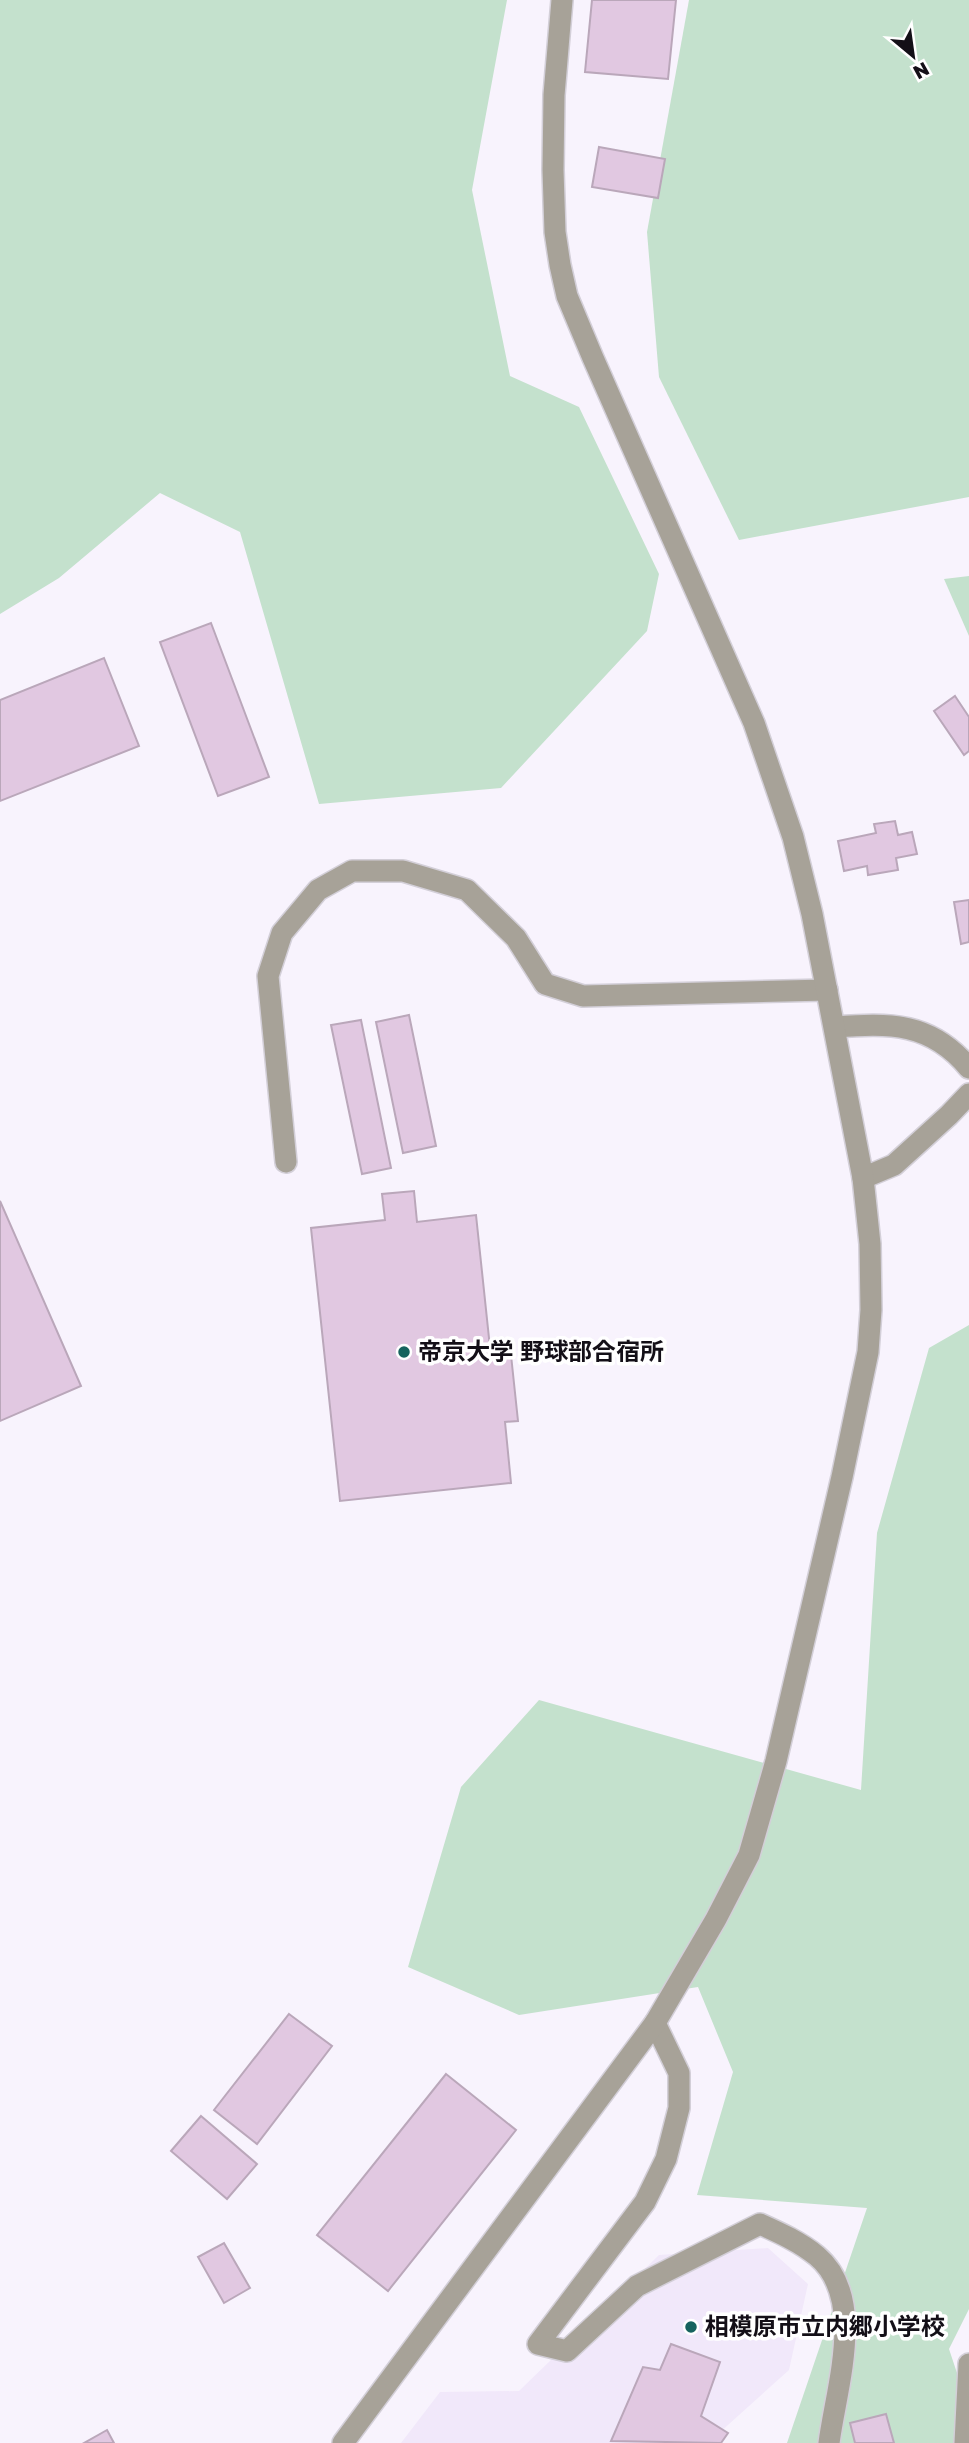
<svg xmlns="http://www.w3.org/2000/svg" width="969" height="2443" font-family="'Golos Text','Noto Sans JP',sans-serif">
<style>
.built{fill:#f1e8fa}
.green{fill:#c4e1cd}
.building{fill:#e1c8e1;stroke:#baa7ba;stroke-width:2}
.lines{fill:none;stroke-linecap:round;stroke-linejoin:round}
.minor-casing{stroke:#d3cfd8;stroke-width:24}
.minor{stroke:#a7a298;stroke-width:21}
.poi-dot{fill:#16635e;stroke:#fff;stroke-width:2.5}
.labels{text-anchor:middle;stroke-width:7;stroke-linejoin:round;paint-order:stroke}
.poi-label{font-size:24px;font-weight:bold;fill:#130f17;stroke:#fff;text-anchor:start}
</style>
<rect width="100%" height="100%" fill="#f8f3fd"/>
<polygon class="built" points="768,2248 808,2284 789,2370 708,2443 401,2443 440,2392 519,2391 659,2255"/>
<g class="green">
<polygon points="0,0 507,0 472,190 510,376 579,407 659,574 647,631 501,788 319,804 240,532 160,493 59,578 0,614"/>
<polygon points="689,0 969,0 969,497 739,540 659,377 647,232"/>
<polygon points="969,576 969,636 944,579"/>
<polygon points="969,1325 969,2309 949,2349 969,2409 969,2443 787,2443 867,2208 697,2195 733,2072 698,1987 519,2015 408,1967 461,1787 539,1700 861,1790 877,1533 929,1348"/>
</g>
<g class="building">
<polygon points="592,0 676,0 668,79 585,72"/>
<polygon points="599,147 665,159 658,198 592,187"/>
<polygon points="211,623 269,777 218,796 160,642"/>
<polygon points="104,658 139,746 0,801 0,700"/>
<polygon points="955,696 969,717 969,751 964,755 934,711"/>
<polygon points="895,821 898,835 912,832 917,854 896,858 898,870 868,875 867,866 844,871 838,841 876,833 874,824"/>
<polygon points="969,900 969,942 961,944 954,902"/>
<polygon points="409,1015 436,1146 403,1153 376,1022"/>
<polygon points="361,1020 391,1168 362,1174 331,1025"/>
<polygon points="414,1191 417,1222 476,1215 491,1357 511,1355 518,1421 505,1422 511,1483 340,1501 311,1228 385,1220 382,1194"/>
<polygon points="0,1201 81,1386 0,1421"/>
<polygon points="289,2014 332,2046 257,2144 214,2110"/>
<polygon points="446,2074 516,2130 388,2291 317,2235"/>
<polygon points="201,2116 257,2164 227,2199 171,2151"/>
<polygon points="224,2243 250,2288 224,2303 198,2257"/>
<polygon points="671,2344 720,2362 701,2416 728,2433 721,2443 611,2441 643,2367 660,2370"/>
<polygon points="886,2414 894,2443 855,2443 850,2423"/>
<polygon points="107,2430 114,2443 84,2443"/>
</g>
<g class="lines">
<g class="minor-casing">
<g id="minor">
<path d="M 835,1027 C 890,1023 931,1022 969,1068"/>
<polyline points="286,1162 268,976 282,933 318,890 352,871 403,871 467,890 516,938 545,984 583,996 827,990"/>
<polyline points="863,1178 894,1165 949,1115 969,1094"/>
<path d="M 655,2023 L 679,2073 L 679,2108 L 666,2159 L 645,2202 L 538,2344 L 567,2351 L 637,2286 L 760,2224 C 780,2233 800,2242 817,2256 C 867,2298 836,2388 829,2443"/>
<polyline points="343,2443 655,2023 716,1919 749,1855 776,1761 842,1477 868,1352 871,1310 870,1244 863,1178 812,914 793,837 754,723 593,358 567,296 560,265 555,232 553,170 554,95 562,0"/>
<polyline points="965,2443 969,2364"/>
</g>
</g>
<use href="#minor" class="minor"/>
</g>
<g class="poi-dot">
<circle cx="404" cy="1352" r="7"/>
<circle cx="691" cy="2327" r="7"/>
</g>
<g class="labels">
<g class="poi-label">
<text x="418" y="1360">帝京大学 野球部合宿所</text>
<text x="705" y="2335">相模原市立内郷小学校</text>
</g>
</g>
<g transform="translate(913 56) rotate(151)" stroke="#ffffff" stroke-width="5" paint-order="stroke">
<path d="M0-5L12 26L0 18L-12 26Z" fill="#130f17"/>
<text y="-10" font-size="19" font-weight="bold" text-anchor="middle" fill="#130f17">N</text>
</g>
</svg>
